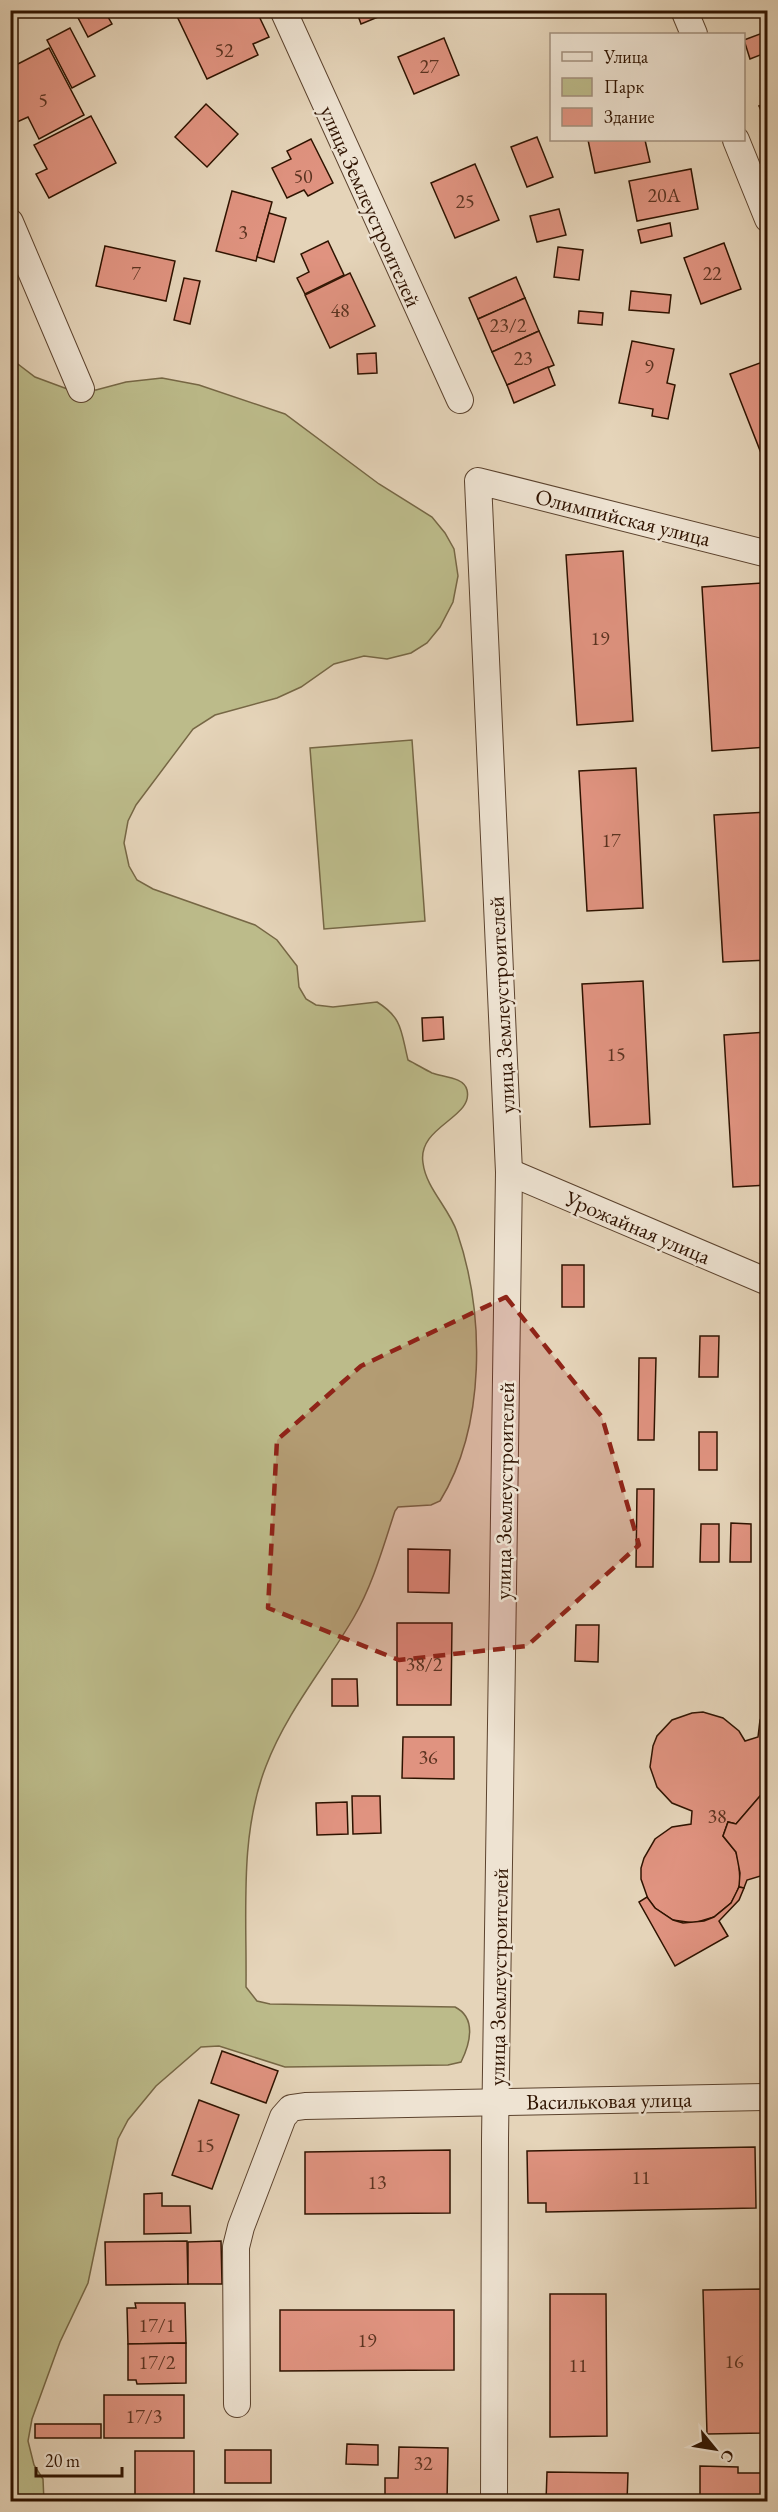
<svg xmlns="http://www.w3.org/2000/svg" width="778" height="2512" font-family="'EB Garamond',serif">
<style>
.green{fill:#bcbb8a;stroke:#766745;stroke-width:1.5}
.building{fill:#e09380;stroke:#2f1300;stroke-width:1.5}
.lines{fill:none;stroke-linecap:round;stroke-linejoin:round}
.minor-casing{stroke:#5c432e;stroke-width:28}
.minor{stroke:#eee3d2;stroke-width:26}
.marked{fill:#8f2418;fill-opacity:0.2;stroke:#8f2418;stroke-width:4.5;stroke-dasharray:12 8;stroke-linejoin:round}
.labels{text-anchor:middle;stroke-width:5;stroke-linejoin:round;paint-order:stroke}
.number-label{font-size:20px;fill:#5b3320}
.street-label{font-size:22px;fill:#2f1300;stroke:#eee3d2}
</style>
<rect width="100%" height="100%" fill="#e5d4b9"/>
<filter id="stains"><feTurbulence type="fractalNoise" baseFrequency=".00333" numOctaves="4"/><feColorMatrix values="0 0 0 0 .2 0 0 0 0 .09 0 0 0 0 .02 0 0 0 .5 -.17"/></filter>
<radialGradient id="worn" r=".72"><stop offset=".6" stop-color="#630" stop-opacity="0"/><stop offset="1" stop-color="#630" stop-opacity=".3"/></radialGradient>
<g class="green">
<path d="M 10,358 L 35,377 L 70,390 L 96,390 L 126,382 L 162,378 L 199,385 L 285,414 L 379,484 L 432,517 L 445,533 L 454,549 L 458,576 L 453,602 L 440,627 L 427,643 L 411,653 L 387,659 L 364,656 L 334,664 L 301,687 L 277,698 L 215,715 L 193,729 L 136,805 L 128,821 L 124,843 L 129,866 L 137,880 L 153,889 L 255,925 L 277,940 L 297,966 L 299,987 L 306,999 L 316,1005 L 333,1007 L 377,1002 C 403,1018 401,1032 408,1060 C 416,1064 424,1069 432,1073 C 443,1077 464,1077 467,1090 C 474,1118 417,1126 423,1163 C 426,1188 449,1208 457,1232 C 485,1314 486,1426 440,1501 L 431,1505 L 398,1507 L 395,1511 C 383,1547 373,1584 354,1617 C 325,1667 287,1711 266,1766 C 239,1835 247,1914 246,1987 L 257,2001 L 270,2004 L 455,2007 C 477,2018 470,2044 461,2062 L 448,2065 L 285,2067 L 219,2046 L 201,2047 L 156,2086 L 128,2120 L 118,2139 L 88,2283 L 60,2342 L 32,2419 L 28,2441 L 34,2465 L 43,2479 L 44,2502 L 10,2501 Z"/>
<polygon points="412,740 425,921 324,929 310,748"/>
</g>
<g class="building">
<polygon points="74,10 104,10 112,24 88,37"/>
<polygon points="174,10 256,10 269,37 253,44 258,55 207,79"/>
<polygon points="356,10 395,10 361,24"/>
<polygon points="70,28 95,76 72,88 47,40"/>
<polygon points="768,31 768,52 750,59 744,40"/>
<polygon points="444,38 459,75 414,94 398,57"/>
<polygon points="49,48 84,115 39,139 28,117 17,122 10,109 10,92 14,90 10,83 10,68"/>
<polygon points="768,92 768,126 759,106 766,103 763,94"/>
<polygon points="206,104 238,134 207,167 175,137"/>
<polygon points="91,116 116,163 49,198 36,174 47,169 34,145"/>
<polygon points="537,137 553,177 527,187 511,147"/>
<polygon points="311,139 333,183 308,196 304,190 287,198 272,168 291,159 287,151"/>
<polygon points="588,140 645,140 650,162 595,173"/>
<polygon points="475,164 499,220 455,238 431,183"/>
<polygon points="691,169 698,209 637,221 629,181"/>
<polygon points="232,191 272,202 256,261 216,251"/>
<polygon points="559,209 566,235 537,242 530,216"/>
<polygon points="269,213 286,218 274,262 257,257"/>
<polygon points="670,223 672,236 641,243 638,230"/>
<polygon points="328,241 344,275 305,294 297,278 309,272 301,254"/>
<polygon points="724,243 741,289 701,304 684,258"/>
<polygon points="105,246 175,261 166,301 96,286"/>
<polygon points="558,247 583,250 579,280 554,277"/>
<polygon points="350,273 375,326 330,348 305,295"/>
<polygon points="516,277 525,298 478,319 469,298"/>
<polygon points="184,278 200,281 190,324 174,320"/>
<polygon points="631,291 671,295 669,313 629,310"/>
<polygon points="525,298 539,331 492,352 478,319"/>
<polygon points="579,311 603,313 602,325 578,323"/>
<polygon points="539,331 554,365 507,385 492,352"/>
<polygon points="632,341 674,349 667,383 675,385 668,419 652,416 653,409 619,403"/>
<polygon points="376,353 377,373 358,374 357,354"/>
<polygon points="768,360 768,451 761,453 730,374"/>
<polygon points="548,367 555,385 514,403 507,385"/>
<polygon points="623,551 633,721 577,725 566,555"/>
<polygon points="762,583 768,666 768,747 712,751 702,587"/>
<polygon points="636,768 643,908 587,911 579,771"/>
<polygon points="768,812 768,960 723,962 714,815"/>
<polygon points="643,981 650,1124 590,1127 582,984"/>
<polygon points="443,1017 444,1039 423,1041 422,1018"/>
<polygon points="768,1032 768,1185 733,1187 724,1035"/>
<rect x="562" y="1265" width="22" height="42"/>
<polygon points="700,1336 719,1336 718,1377 699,1377"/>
<polygon points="639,1358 656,1358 654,1440 638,1440"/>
<rect x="699" y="1432" width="18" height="38"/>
<polygon points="637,1489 654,1489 653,1567 636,1567"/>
<polygon points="731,1523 751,1524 751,1562 730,1562"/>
<polygon points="701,1524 719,1524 719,1562 700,1562"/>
<polygon points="408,1549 450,1550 449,1593 408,1592"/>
<polygon points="397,1623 452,1623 451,1705 397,1705"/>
<polygon points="576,1625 599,1625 598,1662 575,1661"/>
<polygon points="332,1679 357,1679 358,1706 332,1706"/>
<polygon points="768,1706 768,1779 763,1782 766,1789 736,1824 728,1822 723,1836 736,1852 739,1863 740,1884 736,1894 731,1903 714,1917 694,1923 673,1920 655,1908 648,1899 641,1879 641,1868 644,1858 655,1839 672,1827 691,1824 692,1811 672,1803 657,1787 650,1767 653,1746 657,1736 672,1720 692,1713 703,1712 723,1718 739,1731 745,1741 758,1737 760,1720"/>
<polygon points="403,1737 454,1737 454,1779 402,1778"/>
<polygon points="768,1779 768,1858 761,1863 764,1875 747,1880 744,1888 739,1887 740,1873 736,1852 723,1836 728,1822 736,1824 766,1789 763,1782"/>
<polygon points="352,1796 380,1796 381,1833 353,1834"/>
<polygon points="347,1802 348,1834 317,1835 316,1803"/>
<polygon points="739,1887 744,1888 739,1900 719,1921 728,1936 675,1966 639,1902 647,1897 655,1908 673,1920 683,1923 704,1921 714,1917 731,1903"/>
<polygon points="222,2051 278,2071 266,2103 211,2083"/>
<polygon points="199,2100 239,2115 212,2189 172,2175"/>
<polygon points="755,2147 756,2208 546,2212 546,2203 528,2203 527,2151"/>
<polygon points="450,2150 450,2213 305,2214 305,2152"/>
<polygon points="162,2193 162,2206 190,2206 191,2233 144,2234 144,2194"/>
<polygon points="187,2241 188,2284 106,2285 105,2242"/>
<polygon points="221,2241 222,2284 188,2284 188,2242"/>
<polygon points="761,2289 764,2433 707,2434 703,2290"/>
<polygon points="550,2294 606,2294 607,2436 550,2437"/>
<polygon points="135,2303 185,2303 186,2343 128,2344 127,2308 136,2308"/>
<polygon points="280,2310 454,2310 454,2370 280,2371"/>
<polygon points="186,2343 186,2383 137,2384 136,2380 128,2380 128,2344"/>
<rect x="104" y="2395" width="80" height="43"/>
<rect x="35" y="2424" width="66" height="14"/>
<polygon points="347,2444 378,2445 378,2465 346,2464"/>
<polygon points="399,2447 448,2448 447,2502 385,2502 385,2478 398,2478"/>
<rect x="225" y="2450" width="46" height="33"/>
<rect x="135" y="2451" width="59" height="51"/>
<polygon points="700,2466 738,2467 738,2473 761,2473 761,2502 700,2502"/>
<polygon points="547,2472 628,2473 627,2502 546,2502"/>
</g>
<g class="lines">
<g class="minor-casing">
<g id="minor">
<polyline points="283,10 460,400"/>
<polyline points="684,10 694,34"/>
<polyline points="736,140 768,219"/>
<polyline points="10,222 81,389"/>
<polyline points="509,1172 768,1282"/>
<polyline points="237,2404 236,2247 241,2227 283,2117 291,2108 305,2106 768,2097"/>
<polyline points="494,2502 495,2139 509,1172 478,481 768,554"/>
</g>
</g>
<use href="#minor" class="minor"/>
</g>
<path class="marked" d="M 506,1297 L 602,1417 L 639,1545 L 527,1646 L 399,1660 L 268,1608 L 277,1440 L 361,1366 Z"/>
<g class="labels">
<g class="number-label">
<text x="224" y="57">52</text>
<text x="429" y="73">27</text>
<text x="43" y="107">5</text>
<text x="303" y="183">50</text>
<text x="664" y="202">20А</text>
<text x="465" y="208">25</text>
<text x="243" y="239">3</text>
<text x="136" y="280">7</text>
<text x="712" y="280">22</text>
<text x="340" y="317">48</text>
<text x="508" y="332">23/2</text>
<text x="523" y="365">23</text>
<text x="649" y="373">9</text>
<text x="600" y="645">19</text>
<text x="611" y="847">17</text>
<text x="616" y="1061">15</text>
<text x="424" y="1671">38/2</text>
<text x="428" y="1764">36</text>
<text x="717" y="1823">38</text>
<text x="205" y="2152">15</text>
<text x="641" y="2184">11</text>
<text x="377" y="2189">13</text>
<text x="157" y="2332">17/1</text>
<text x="367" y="2347">19</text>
<text x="734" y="2368">16</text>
<text x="157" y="2369">17/2</text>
<text x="578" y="2372">11</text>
<text x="144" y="2423">17/3</text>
<text x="423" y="2470">32</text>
</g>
<g class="street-label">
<text transform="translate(371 206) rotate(66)" y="8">улица Землеустроителей</text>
<text transform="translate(623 517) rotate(14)" y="8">Олимпийская улица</text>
<text transform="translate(501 1005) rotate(-93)" y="8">улица Землеустроителей</text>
<text transform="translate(638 1227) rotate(23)" y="8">Урожайная улица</text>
<text transform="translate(504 1491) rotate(-89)" y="8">улица Землеустроителей</text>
<text transform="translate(498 1977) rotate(-89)" y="8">улица Землеустроителей</text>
<text transform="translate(609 2100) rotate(-1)" y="8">Васильковая улица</text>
</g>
</g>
<rect width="778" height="2512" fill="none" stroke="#e5d4b9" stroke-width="36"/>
<rect x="12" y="12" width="754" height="2488" fill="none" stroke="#2f1300" stroke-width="3"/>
<rect x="18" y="18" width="742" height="2476" fill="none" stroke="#2f1300" stroke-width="1.5"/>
<rect x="550" y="33" width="195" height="108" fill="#eee3d2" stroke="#a2907e" stroke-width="1.5"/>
<rect x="562" y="52" width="30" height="9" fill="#eee3d2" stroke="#a2907e" stroke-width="1.5"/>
<text x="604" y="63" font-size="18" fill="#2f1300">Улица</text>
<rect x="562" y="78" width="30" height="18" fill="#bcbb8a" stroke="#a2907e" stroke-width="1.5"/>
<text x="604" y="93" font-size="18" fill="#2f1300">Парк</text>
<rect x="562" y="108" width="30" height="18" fill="#e09380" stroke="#a2907e" stroke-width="1.5"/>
<text x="604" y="123" font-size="18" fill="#2f1300">Здание</text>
<g transform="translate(715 2449) rotate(120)" stroke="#eee3d2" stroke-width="4.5" paint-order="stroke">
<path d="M0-4.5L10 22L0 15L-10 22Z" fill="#2f1300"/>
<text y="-9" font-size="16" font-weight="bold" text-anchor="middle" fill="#2f1300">С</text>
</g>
<path d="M36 2467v9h86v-9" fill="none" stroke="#2f1300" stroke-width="3"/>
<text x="45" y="2467" font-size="18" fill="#2f1300" stroke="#eee3d2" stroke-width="4.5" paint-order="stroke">20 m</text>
<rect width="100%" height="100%" filter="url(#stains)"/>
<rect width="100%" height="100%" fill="url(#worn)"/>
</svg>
